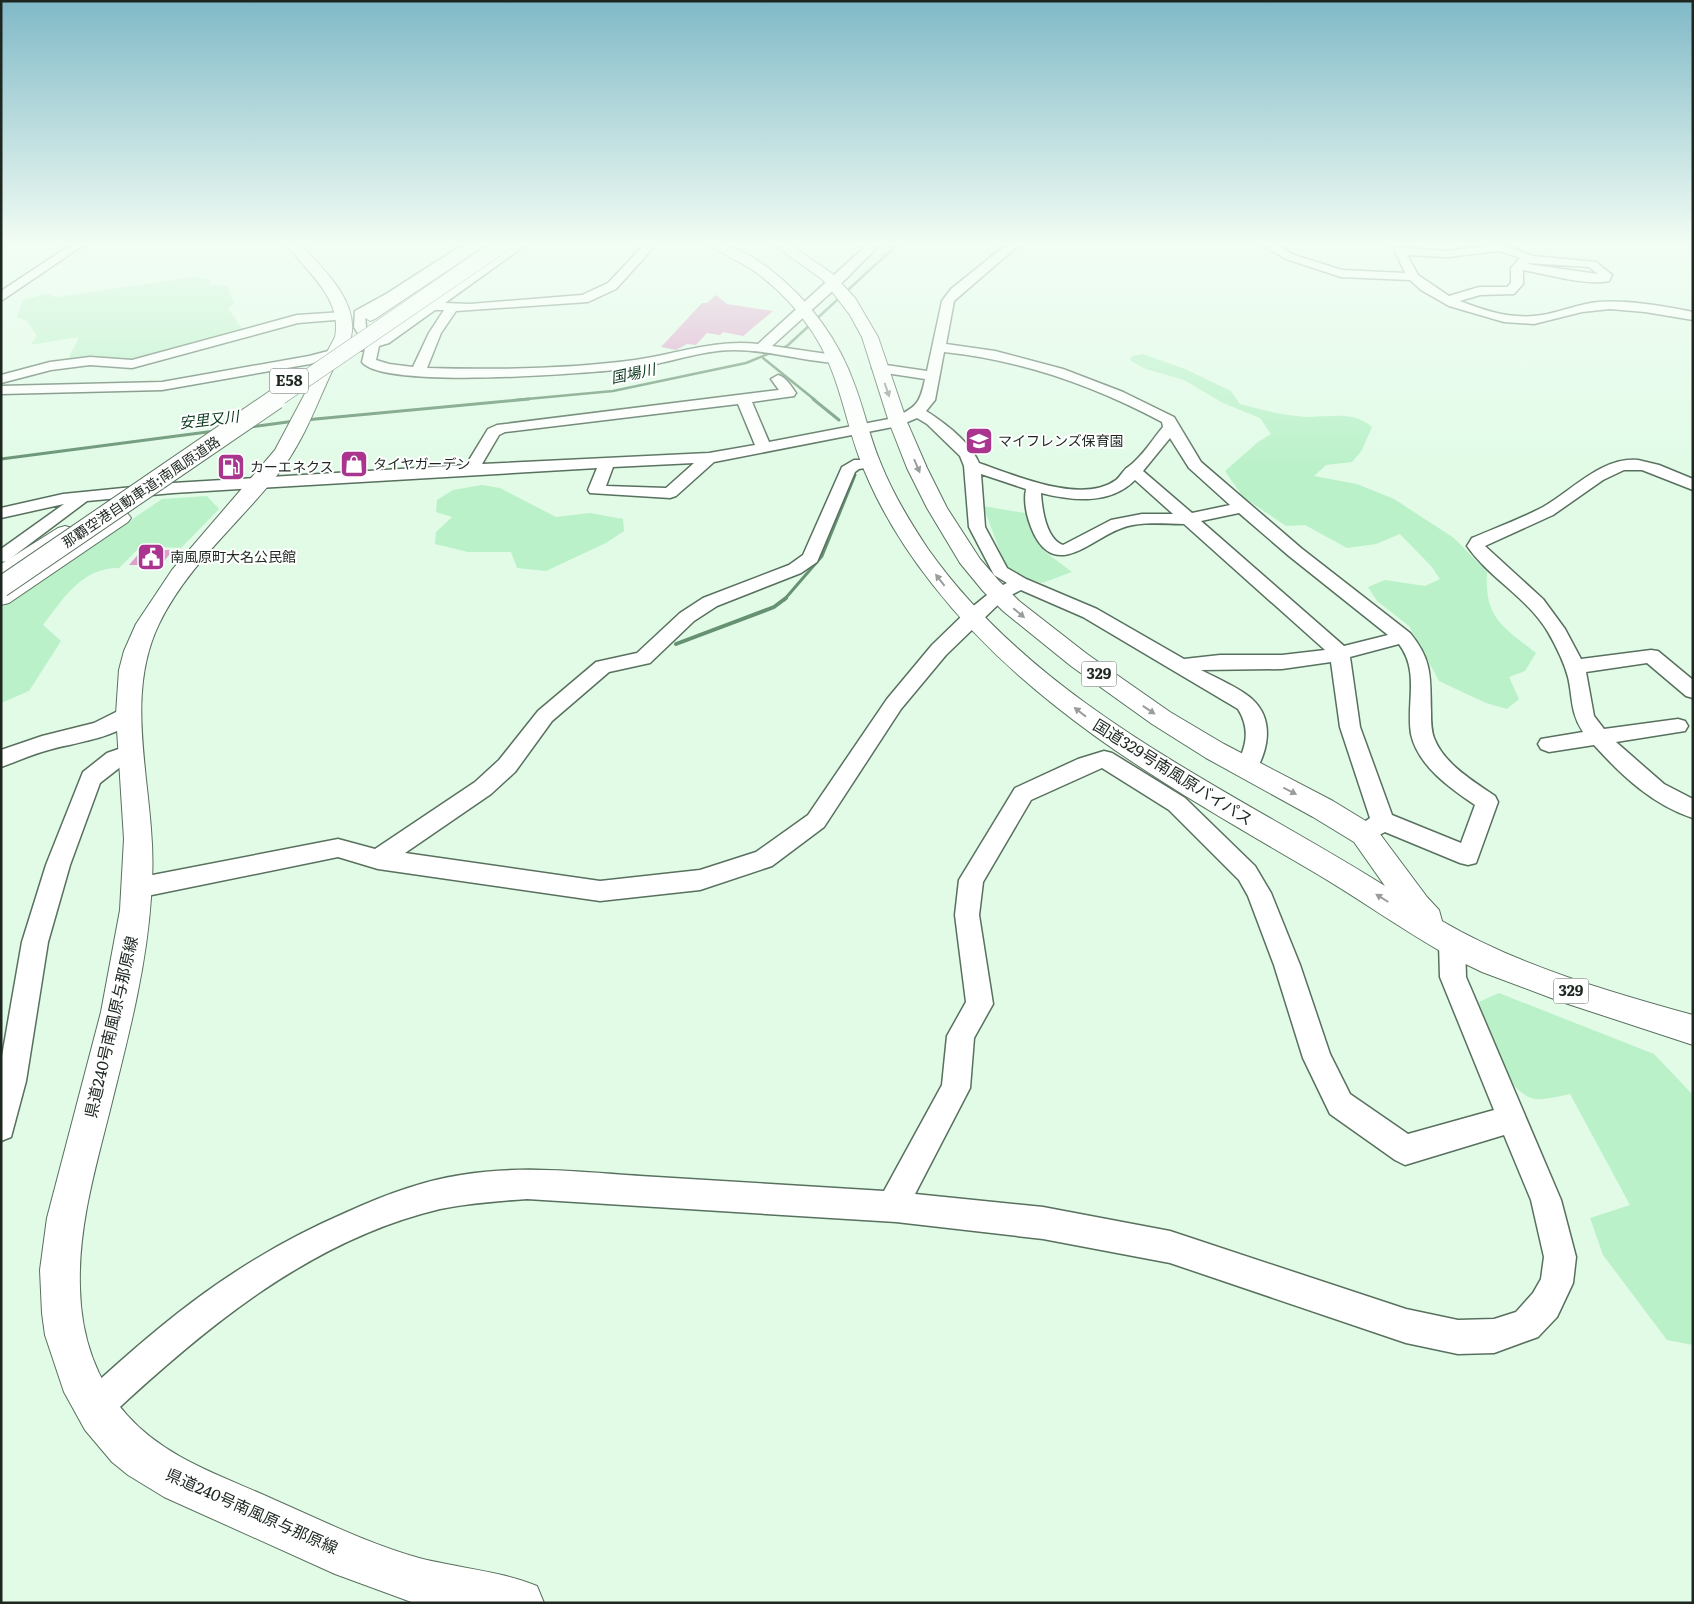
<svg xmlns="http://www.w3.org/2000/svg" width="1694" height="1604" font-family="Literata,'Noto Sans JP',serif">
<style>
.green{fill:#baf1c9}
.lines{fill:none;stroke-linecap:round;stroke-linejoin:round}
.stream-far2{stroke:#669272;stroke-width:2.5}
.stream-far1{stroke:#669272;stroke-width:3}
.stream{stroke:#669272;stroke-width:4}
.building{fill:#dca1ca}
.minor-casing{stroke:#58705e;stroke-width:3}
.major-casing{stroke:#58705e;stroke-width:2}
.highway-casing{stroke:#58705e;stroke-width:2}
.minor{fill:#fff;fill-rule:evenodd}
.major{fill:#fff;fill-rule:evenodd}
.highway{fill:#fff;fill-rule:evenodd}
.highway-bridge-far1-casing{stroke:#58705e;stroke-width:17;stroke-linecap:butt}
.highway-bridge-casing{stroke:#58705e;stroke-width:22;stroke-linecap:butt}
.highway-bridge-far1{stroke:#fff;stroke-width:16}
.highway-bridge{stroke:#fff;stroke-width:20}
.oneway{fill:#999e9b}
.labels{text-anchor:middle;stroke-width:4;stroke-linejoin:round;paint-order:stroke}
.far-poi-label{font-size:14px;fill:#1d2720;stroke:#fff;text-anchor:start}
.far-street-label{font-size:14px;fill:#1d2720;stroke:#fff}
.far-water-label{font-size:15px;font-style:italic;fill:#0a391d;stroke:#fff}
.shield{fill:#fff;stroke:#616863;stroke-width:1}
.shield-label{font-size:15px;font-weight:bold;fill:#1d2720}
.street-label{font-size:16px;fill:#1d2720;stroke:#fff}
</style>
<rect width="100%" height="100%" fill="#e1fbe7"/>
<g class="green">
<polygon points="195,277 211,279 209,285 227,286 234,304 228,308 242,329 195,346 138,361 67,361 79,337 30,345 37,336 27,321 17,317 23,300 46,294 57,297"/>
<path d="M 1143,354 L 1185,369 L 1231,391 L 1240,404 C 1259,409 1278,414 1297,416 C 1323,420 1350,408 1372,427 L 1362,450 L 1352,462 L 1326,465 L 1314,476 L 1357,484 L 1394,499 L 1454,538 L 1487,572 C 1484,618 1503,627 1536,653 L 1525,671 L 1509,677 L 1519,699 L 1507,709 L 1486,703 L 1439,681 L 1409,626 L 1377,601 L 1368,587 L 1385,580 L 1425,586 L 1440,579 L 1431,566 L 1400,534 L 1376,544 L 1347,548 L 1305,525 L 1286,526 L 1243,497 L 1225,471 L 1258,442 L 1271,434 L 1260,418 L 1223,403 L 1184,380 L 1143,368 L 1130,360 L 1132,356 Z"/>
<polygon points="482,485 500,488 556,517 590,513 623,519 624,531 606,543 546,571 517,568 511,552 468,552 435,544 436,532 452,517 436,512 437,500 453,490"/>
<path d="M 207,496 L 219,509 L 181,548 L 141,546 L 119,568 C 81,568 64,598 43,625 L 61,641 L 29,691 L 1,703 L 1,608 L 162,499 Z"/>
<polygon points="983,506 1030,514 1044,551 1072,572 1042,583 1013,574 1004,562"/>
<path d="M 1499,993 L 1654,1054 L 1693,1095 L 1693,1345 L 1667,1340 L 1603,1255 L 1590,1218 L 1630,1205 L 1570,1094 C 1560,1096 1545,1100 1535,1099 C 1505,1094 1484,1028 1479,1002 Z"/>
</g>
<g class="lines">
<g class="stream-far2">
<polyline points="763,358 815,400"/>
<polyline points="516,400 613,391 746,363 787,346 898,244"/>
</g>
<g class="stream-far1">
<polyline points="813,399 839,420"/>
<polyline points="305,420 529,399"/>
<polyline points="250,427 295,421"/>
<polyline points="1,459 215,431"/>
<polyline points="784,600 822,556 855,475"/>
</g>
<polyline class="stream" points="676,644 774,607 786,598"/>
</g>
<g class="building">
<polygon points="716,295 727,304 773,311 743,336 723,332 720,335 707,333 696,345 687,344 676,350 661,347 702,303 707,303"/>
<polygon points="142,550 173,550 161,565 129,565"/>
</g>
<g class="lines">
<g class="minor-casing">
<g id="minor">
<polygon points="72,244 85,244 1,301 1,291"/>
<path d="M 464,244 L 477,244 L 394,300 L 365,316 L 366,327 L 374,339 L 514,244 L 527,244 L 445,303 L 470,304 L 582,295 L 608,283 L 645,244 L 653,244 L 653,248 L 616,289 L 588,302 L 456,311 L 441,333 L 427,368 C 495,370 567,369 635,360 C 677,354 715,339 758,344 L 868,244 L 880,244 L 847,278 L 772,346 L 841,356 L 843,359 L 841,362 L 836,363 C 802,361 769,350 734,350 C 700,350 667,364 633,368 C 594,373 383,390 362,362 L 365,349 L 310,364 L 162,390 L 1,394 L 1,386 L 162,382 L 309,356 L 363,342 L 354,327 L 355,311 L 386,294 ZM 435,310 L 444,310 L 429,333 L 413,367 L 389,364 L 376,360 L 379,346 L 389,343 Z"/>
<path d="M 1007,244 L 1020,244 L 954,301 L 946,344 L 995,351 L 1063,369 L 1123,392 L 1174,417 L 1201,462 L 1301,548 L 1410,633 C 1433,661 1430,677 1431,712 C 1431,720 1431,730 1434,738 C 1444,764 1473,781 1495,796 L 1498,802 L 1476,863 L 1468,865 L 1460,863 L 1385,832 L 1364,843 L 1356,840 L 1352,834 L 1356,828 L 1370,818 L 1340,727 L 1331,662 L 1282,669 L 1201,670 C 1216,678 1240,688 1252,699 C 1275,720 1268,751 1254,774 L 1246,776 L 1238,774 L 1235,768 C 1246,748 1251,730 1238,709 L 1083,617 L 1021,590 L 1005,598 L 946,655 L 901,709 L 824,827 L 772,866 L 700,890 L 600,901 L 378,869 L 338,857 L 137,898 L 128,895 L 125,888 L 128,881 L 137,878 L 338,839 L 375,849 L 475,782 L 499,760 L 538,711 L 596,662 L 637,653 L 680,613 L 703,598 L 789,565 L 803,555 L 842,467 L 854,460 L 877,460 L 879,463 L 877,466 L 859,469 L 855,472 L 817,562 L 801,573 L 717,606 L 694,621 L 650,663 L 609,672 L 552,721 L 515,772 L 491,794 L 405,853 L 600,881 L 700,870 L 756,852 L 808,815 L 887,699 L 932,645 L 965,613 L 993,590 L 1007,583 L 994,575 L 969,527 L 964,466 L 960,456 L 927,424 L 917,418 L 898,426 L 714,462 L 676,496 L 670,498 L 590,493 L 588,490 L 597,468 L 173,493 L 87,501 L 7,561 L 1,562 L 1,549 L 64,504 L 1,518 L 1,508 L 63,494 L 173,483 L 466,465 L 488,429 L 497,425 L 779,390 L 771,379 L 778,375 C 786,377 791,386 796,393 L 794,396 L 752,402 L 769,442 L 894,418 C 916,407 920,404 925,379 L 879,372 L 872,368 L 879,364 L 927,371 L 942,301 L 951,289 ZM 944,352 C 1021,360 1095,386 1162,422 L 1163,427 C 1152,440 1142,457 1128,467 C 1123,470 1121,476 1116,480 C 1082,505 1014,475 979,463 C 970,442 945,423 926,411 L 935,400 ZM 738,404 L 755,445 L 709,453 L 482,464 L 499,435 L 505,432 ZM 1170,438 L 1189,468 L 1230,505 L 1192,513 L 1143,471 ZM 694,463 L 666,488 L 606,486 L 613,467 ZM 981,474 L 1026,489 C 1023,504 1028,521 1034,534 C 1057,580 1092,538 1122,528 C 1142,521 1164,524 1184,524 L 1325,650 L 1282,655 L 1220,655 L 1184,659 L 1097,609 L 1026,579 L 1007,568 L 985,527 ZM 1135,480 L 1173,514 L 1142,514 L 1111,520 L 1063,545 C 1046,539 1042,509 1041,493 C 1073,501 1110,505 1135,480 ZM 1239,513 L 1289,556 L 1388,635 L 1344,646 L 1201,521 ZM 1399,644 C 1420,672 1406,703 1411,734 C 1418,766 1450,788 1475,805 L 1461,843 L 1392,815 L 1360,727 L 1350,657 Z"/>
<path d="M 1261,244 L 1275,244 L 1294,255 L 1342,270 L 1405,273 L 1392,244 L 1402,244 L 1404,248 L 1447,251 L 1501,244 L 1532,256 L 1596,262 L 1612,275 L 1609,281 C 1586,286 1547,274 1523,270 L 1523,284 L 1514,294 L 1480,295 L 1460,301 C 1485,311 1514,320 1542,315 C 1561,312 1578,304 1598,302 C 1630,300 1662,306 1693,312 L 1693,320 L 1645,312 L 1610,309 L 1582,312 L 1534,324 L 1504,322 L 1449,306 L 1421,290 L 1410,280 L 1341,277 L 1286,259 ZM 1499,251 L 1520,258 L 1511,268 L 1511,283 L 1507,287 L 1479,287 L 1449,296 L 1418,275 L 1407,255 L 1447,257 ZM 1528,263 L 1589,267 L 1598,274 L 1527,264 Z"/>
<polygon points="343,312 347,313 349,316 347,319 298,323 132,368 90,365 51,370 1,383 1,375 50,362 90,357 132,360 297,315"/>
<path d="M 1638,460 L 1659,465 L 1693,479 L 1693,490 L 1642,470 L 1624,470 L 1603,480 L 1553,515 L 1485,546 L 1543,599 L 1565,629 L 1581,659 L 1651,650 L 1658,651 L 1693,680 L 1693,698 L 1686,696 L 1647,663 L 1586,672 L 1594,716 L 1604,729 L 1678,719 L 1685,721 L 1688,726 L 1685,731 L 1616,742 L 1664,784 L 1693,799 L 1693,818 C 1653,805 1622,776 1594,745 L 1549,752 L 1541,749 L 1538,744 L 1541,739 L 1583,732 C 1570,712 1573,698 1568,677 C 1564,662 1556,646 1548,632 C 1527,597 1490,579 1467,546 L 1472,538 C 1496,528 1520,519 1543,507 C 1573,490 1601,457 1638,460 Z"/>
<path d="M 130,705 L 137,707 L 140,712 C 124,739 73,742 45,751 C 30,755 16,762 1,767 L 1,750 L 42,736 L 94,723 Z"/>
<polygon points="130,745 138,747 141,753 138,759 123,765 100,783 70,865 48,942 26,1081 11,1137 1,1141 1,1062 22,942 46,865 83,772 107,753"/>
<path d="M 1104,751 L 1112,753 L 1185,798 L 1255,866 L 1271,893 L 1300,965 L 1330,1054 L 1350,1094 L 1408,1134 L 1494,1110 L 1440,977 L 1439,943 L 1443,935 L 1452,932 L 1461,935 L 1465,943 L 1466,977 L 1561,1200 L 1576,1257 L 1573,1283 L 1557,1317 L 1538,1337 L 1494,1353 L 1458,1354 L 1406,1343 L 1170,1263 L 1043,1239 L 896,1222 L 527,1199 C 498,1201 469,1203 440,1209 C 309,1240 202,1330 106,1420 L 94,1425 L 82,1420 L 77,1408 L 82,1396 C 166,1318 239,1259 345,1213 C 382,1196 421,1181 461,1175 C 521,1165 580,1172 640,1176 C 721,1181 803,1186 884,1191 L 942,1085 L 947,1036 L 966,1002 L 955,915 L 959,880 L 1015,788 L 1078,759 ZM 1102,768 L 1169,810 L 1239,880 L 1248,896 L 1274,965 L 1303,1058 L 1330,1114 L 1395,1160 L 1405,1165 L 1504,1135 L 1531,1200 L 1544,1257 L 1541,1279 L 1533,1293 L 1516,1312 L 1494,1319 L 1458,1320 L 1406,1309 L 1170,1231 L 1043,1207 L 915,1194 L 970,1088 L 974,1038 L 993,1004 L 979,915 L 983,882 L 1031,800 Z"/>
</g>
</g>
<g class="major-casing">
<path id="major" d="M 286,244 L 300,244 C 321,267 355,297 352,331 C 351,345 339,357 333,369 C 317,403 305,438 282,469 C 242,521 188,564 159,624 C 128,688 146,761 151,829 C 153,852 153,875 151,898 C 146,973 126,1045 108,1118 C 94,1173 78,1230 80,1288 C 81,1335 95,1379 127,1415 C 166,1459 223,1476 275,1500 C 323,1521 369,1544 419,1558 C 458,1568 500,1571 537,1586 L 544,1603 L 414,1603 L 335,1574 L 164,1497 L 128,1475 L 112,1462 L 85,1430 L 64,1392 L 45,1335 L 42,1313 L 40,1270 L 47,1218 L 101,1012 L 120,910 L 124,839 L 116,714 L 119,670 L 124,651 L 136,624 L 172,570 L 275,450 L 335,337 C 343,298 306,272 286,244 Z"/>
</g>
<g class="highway-casing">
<g id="highway">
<polygon points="471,244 487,244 375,319 370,321 362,316"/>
<path d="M 710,244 C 733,243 752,256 771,270 C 809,300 839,340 855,386 C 865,412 870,439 881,464 C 893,494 910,522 928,549 C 1041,708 1225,786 1385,886 L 1354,842 L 1313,817 L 1206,758 L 1152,724 L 1071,666 L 1003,611 L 983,591 L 960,563 L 927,508 L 907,468 L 889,422 L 862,337 L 850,315 L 823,280 L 773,244 L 789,244 L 833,274 L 855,298 L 878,337 L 907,422 L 927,468 L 947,508 L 980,559 L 999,581 L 1019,601 L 1087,654 L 1170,712 L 1224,744 L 1333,801 L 1374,826 L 1427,897 L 1439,910 L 1442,921 C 1517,965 1609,992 1693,1015 L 1693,1045 L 1562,1002 L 1482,972 L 1447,955 C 1401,929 1358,898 1312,871 C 1176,791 1032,712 933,585 C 903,547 876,503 859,457 C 844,415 838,371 813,333 C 797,308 775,285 751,269 C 738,260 720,254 710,244 Z"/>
<polygon points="121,512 128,514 131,518 128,522 9,603 1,605 1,588 114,514"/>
<polygon points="65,526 72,528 75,532 72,536 9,579 1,581 1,564 58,528"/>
</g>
</g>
<use href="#minor" class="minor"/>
<use href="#major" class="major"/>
<use href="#highway" class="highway"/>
<g class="highway-bridge-far1-casing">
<polyline id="highway-bridge-far1" points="275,400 503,244"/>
</g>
<g class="highway-bridge-casing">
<polyline id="highway-bridge" points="1,587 276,399"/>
</g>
<use href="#highway-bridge-far1" class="highway-bridge-far1"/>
<use href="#highway-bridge" class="highway-bridge"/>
</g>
<defs><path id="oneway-solid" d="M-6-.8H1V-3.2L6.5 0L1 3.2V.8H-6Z" transform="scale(1.25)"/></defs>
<g class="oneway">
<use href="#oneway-solid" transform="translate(887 390) rotate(71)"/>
<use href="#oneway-solid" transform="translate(917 466) rotate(67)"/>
<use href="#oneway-solid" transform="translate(940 580) rotate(-128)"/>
<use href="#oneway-solid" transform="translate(1019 613) rotate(40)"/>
<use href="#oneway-solid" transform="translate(1149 710) rotate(34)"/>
<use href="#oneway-solid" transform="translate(1080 712) rotate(-142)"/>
<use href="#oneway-solid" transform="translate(1290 791) rotate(27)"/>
<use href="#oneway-solid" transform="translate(1382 898) rotate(-148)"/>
</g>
<linearGradient id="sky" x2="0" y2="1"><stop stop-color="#80b9c7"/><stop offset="0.52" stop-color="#f2fdf4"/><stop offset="1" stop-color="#f2fdf4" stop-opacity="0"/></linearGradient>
<rect width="1694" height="468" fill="url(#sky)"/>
<defs>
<g id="school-square" transform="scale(1.4375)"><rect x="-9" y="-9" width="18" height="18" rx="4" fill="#a9358e" stroke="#fff"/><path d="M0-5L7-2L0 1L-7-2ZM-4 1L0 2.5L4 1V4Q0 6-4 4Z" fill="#fff"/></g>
<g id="shop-square" transform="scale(1.4375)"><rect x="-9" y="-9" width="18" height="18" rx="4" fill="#a9358e" stroke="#fff"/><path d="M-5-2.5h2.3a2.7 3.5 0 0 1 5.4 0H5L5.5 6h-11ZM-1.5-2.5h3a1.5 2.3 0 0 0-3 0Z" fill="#fff"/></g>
<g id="fuel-square" transform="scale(1.4375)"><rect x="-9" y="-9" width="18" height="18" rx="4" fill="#a9358e" stroke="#fff"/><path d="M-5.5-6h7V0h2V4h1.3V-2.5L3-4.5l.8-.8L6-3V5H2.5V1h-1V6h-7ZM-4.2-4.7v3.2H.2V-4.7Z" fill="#fff"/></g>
<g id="civic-square" transform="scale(1.4375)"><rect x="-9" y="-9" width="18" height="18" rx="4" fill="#a9358e" stroke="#fff"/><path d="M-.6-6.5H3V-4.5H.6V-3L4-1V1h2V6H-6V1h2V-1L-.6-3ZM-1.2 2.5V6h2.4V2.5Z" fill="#fff"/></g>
</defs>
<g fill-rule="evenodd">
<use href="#school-square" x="979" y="441"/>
<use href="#shop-square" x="354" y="464"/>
<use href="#fuel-square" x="231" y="467"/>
<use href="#civic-square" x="151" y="557"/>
</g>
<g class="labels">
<g class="far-poi-label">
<text x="998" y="446">マイフレンズ保育園</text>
<text x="373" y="469">タイヤガーデン</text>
<text x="250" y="472">カーエネクス</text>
<text x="170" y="562">南風原町大名公民館</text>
</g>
<g class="far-street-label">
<text transform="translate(141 492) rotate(-34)" y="5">那覇空港自動車道;南風原道路</text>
</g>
<g class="far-water-label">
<text transform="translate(633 374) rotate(-12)" y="5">国場川</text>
<text transform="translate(209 420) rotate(-7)" y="5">安里又川</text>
</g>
<g class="shield">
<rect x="270" y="368.5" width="38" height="25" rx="4"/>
<rect x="1081.5" y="661.5" width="35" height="25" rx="4"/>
<rect x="1553.5" y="978.5" width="35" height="25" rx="4"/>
</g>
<g class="shield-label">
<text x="289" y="386">E58</text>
<text x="1099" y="679">329</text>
<text x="1571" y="996">329</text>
</g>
<g class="street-label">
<text transform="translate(1173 772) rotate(32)" y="6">国道329号南風原バイパス</text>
<text transform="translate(111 1027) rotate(-77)" y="6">県道240号南風原与那原線</text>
<text transform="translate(252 1511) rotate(24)" y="6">県道240号南風原与那原線</text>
</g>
</g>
<rect width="1694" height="1604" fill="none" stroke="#1d2720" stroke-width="5"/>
</svg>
